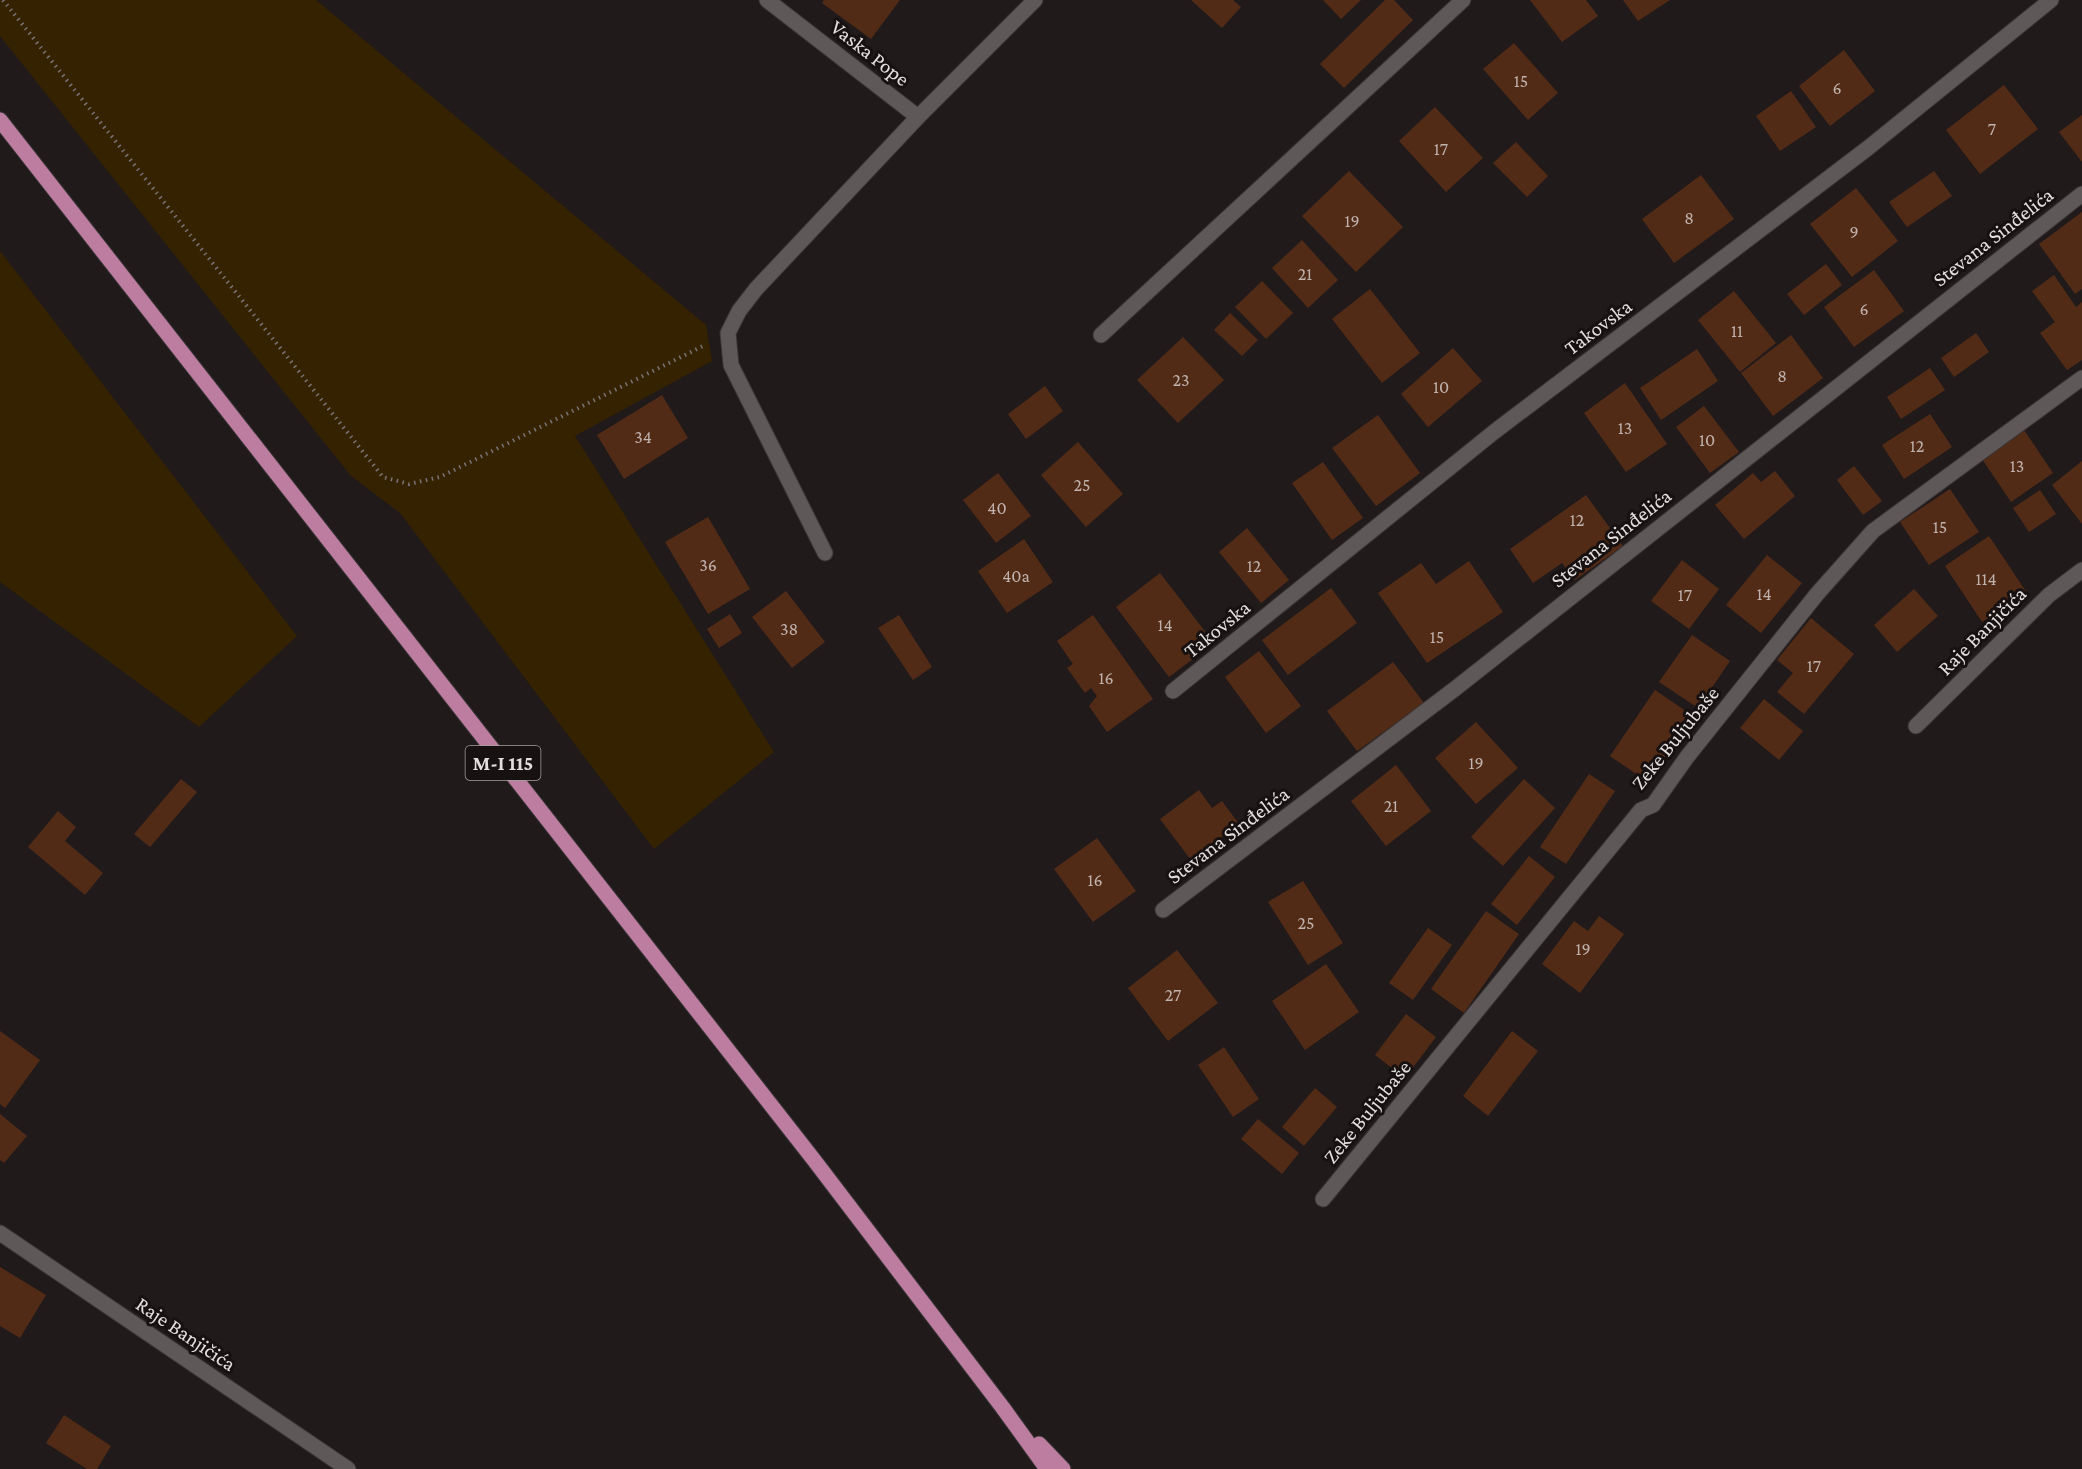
<svg xmlns="http://www.w3.org/2000/svg" width="2082" height="1469" font-family="'Crimson Pro',serif">
<style>
.green{fill:#352200}
.building{fill:#522b17}
.lines{fill:none;stroke-linecap:round;stroke-linejoin:round}
.minor-casing{stroke:#3a3536;stroke-width:17}
.major-casing{stroke:#3a3536;stroke-width:17}
.path{stroke:#797373;stroke-width:4;stroke-dasharray:1.5 4.5;stroke-linecap:butt}
.minor{stroke:#5f5858;stroke-width:15}
.major{stroke:#bd7da1;stroke-width:15}
.labels{text-anchor:middle;stroke-width:6;stroke-linejoin:round;paint-order:stroke}
.number-label{font-size:18px;fill:#c0b2ad}
.shield{fill:#171111;stroke:#a6a1a1;stroke-width:1.5}
.shield-label{font-size:20px;font-weight:bold;fill:#e4dfdf}
.street-label{font-size:21px;fill:#e4dfdf;stroke:#171111}
</style>
<rect width="100%" height="100%" fill="#201a1a"/>
<g class="green">
<polygon points="0,0 316,0 706,325 712,361 575,436 774,752 654,849 400,513 351,476 0,36"/>
<polygon points="0,251 297,636 199,727 0,582"/>
</g>
<g class="building">
<polygon points="824,0 900,0 871,39 822,3"/>
<polygon points="1191,0 1233,0 1241,7 1222,28"/>
<polygon points="1323,0 1361,0 1341,19"/>
<polygon points="1385,0 1394,0 1413,20 1344,88 1320,64"/>
<polygon points="1530,0 1586,0 1598,16 1562,42"/>
<polygon points="1623,0 1670,0 1638,21"/>
<polygon points="1514,43 1558,93 1528,120 1483,69"/>
<polygon points="1844,50 1875,91 1830,126 1799,86"/>
<polygon points="2004,85 2038,129 1980,174 1946,130"/>
<polygon points="1791,91 1816,127 1780,151 1756,116"/>
<polygon points="1435,107 1483,158 1446,192 1399,141"/>
<polygon points="2082,115 2082,162 2059,132"/>
<polygon points="1516,142 1548,176 1527,197 1493,163"/>
<polygon points="1349,171 1403,227 1356,272 1302,216"/>
<polygon points="1934,171 1952,196 1907,227 1889,202"/>
<polygon points="1701,175 1734,219 1674,263 1642,219"/>
<polygon points="1856,188 1898,241 1852,277 1810,224"/>
<polygon points="2082,212 2082,289 2075,294 2039,244"/>
<polygon points="1302,240 1338,280 1308,308 1272,268"/>
<polygon points="1826,264 1842,285 1804,315 1787,294"/>
<polygon points="1874,270 1904,311 1854,347 1824,307"/>
<polygon points="2054,275 2076,307 2082,302 2082,360 2067,370 2040,333 2055,322 2032,291"/>
<polygon points="1262,281 1293,313 1266,339 1235,307"/>
<polygon points="1370,289 1420,353 1382,383 1332,319"/>
<polygon points="1734,291 1776,343 1740,372 1698,320"/>
<polygon points="1230,313 1258,340 1242,356 1214,330"/>
<polygon points="1976,333 1989,352 1954,377 1941,358"/>
<polygon points="1791,335 1823,378 1773,416 1741,373"/>
<polygon points="1183,337 1224,380 1178,423 1137,380"/>
<polygon points="1453,348 1482,381 1428,427 1401,394"/>
<polygon points="1697,349 1718,381 1661,420 1640,388"/>
<polygon points="1930,368 1945,390 1901,419 1887,397"/>
<polygon points="1625,383 1667,444 1626,472 1584,413"/>
<polygon points="1045,386 1063,411 1026,439 1008,414"/>
<polygon points="662,395 688,438 624,479 597,435"/>
<polygon points="1704,406 1739,452 1710,473 1676,427"/>
<polygon points="1930,414 1952,447 1904,479 1882,445"/>
<polygon points="1378,415 1420,473 1376,506 1332,448"/>
<polygon points="2024,430 2053,473 2011,502 1982,459"/>
<polygon points="1078,442 1123,494 1086,527 1041,475"/>
<polygon points="2082,461 2082,524 2052,485"/>
<polygon points="1323,462 1363,518 1332,540 1292,483"/>
<polygon points="1854,466 1882,501 1863,515 1837,480"/>
<polygon points="1775,471 1795,496 1744,539 1715,505 1753,473 1761,482"/>
<polygon points="998,473 1031,516 996,543 963,500"/>
<polygon points="1950,489 1979,532 1929,565 1900,522"/>
<polygon points="2040,490 2056,514 2029,532 2013,508"/>
<polygon points="1586,495 1623,546 1575,580 1562,563 1533,583 1510,549"/>
<polygon points="708,517 750,589 708,614 665,542"/>
<polygon points="1247,528 1289,580 1261,603 1219,552"/>
<polygon points="1989,536 2027,593 1982,622 1945,566"/>
<polygon points="1024,539 1053,582 1007,613 978,571"/>
<polygon points="1767,555 1802,583 1761,633 1726,605"/>
<polygon points="1682,560 1719,589 1689,629 1651,601"/>
<polygon points="1469,561 1503,612 1427,663 1378,593 1421,563 1436,584"/>
<polygon points="1160,573 1214,643 1169,677 1116,607"/>
<polygon points="1331,588 1357,623 1288,675 1262,640"/>
<polygon points="1914,589 1938,616 1897,652 1874,625"/>
<polygon points="786,591 825,642 792,668 752,617"/>
<polygon points="730,614 742,633 719,648 707,629"/>
<polygon points="899,615 932,667 913,680 878,628"/>
<polygon points="1093,615 1153,699 1107,732 1089,706 1097,696 1091,688 1085,693 1067,668 1073,664 1057,641"/>
<polygon points="1811,618 1854,654 1804,714 1777,692 1793,673 1777,660"/>
<polygon points="1692,635 1730,661 1698,708 1659,682"/>
<polygon points="1259,651 1301,706 1266,733 1225,677"/>
<polygon points="1393,662 1424,703 1357,751 1327,711"/>
<polygon points="1655,690 1693,716 1648,782 1610,756"/>
<polygon points="1764,699 1803,731 1779,760 1740,728"/>
<polygon points="1476,722 1518,768 1476,804 1435,758"/>
<polygon points="1396,765 1431,811 1386,846 1351,801"/>
<polygon points="1589,774 1615,791 1566,864 1540,847"/>
<polygon points="181,779 197,792 150,847 134,834"/>
<polygon points="1524,779 1555,808 1503,866 1471,837"/>
<polygon points="1199,790 1212,808 1222,801 1239,824 1191,860 1160,819"/>
<polygon points="58,811 76,827 65,841 103,873 85,895 28,847"/>
<polygon points="1097,838 1136,891 1093,922 1054,869"/>
<polygon points="1529,856 1555,877 1517,925 1491,904"/>
<polygon points="1303,881 1343,943 1308,965 1268,902"/>
<polygon points="1486,911 1519,934 1464,1013 1431,989"/>
<polygon points="1599,916 1624,934 1580,993 1542,964 1574,921 1588,931"/>
<polygon points="1428,928 1452,945 1413,1000 1389,983"/>
<polygon points="1177,950 1218,1003 1168,1041 1128,988"/>
<polygon points="1326,964 1359,1012 1305,1050 1272,1001"/>
<polygon points="1406,1014 1436,1037 1405,1078 1375,1055"/>
<polygon points="0,1031 40,1060 5,1108 0,1104"/>
<polygon points="1512,1031 1538,1051 1488,1116 1463,1096"/>
<polygon points="1224,1047 1259,1099 1233,1117 1198,1065"/>
<polygon points="1315,1088 1337,1107 1304,1146 1282,1127"/>
<polygon points="0,1114 27,1136 4,1163 0,1160"/>
<polygon points="1258,1119 1299,1153 1282,1174 1241,1139"/>
<polygon points="0,1267 46,1295 20,1338 0,1326"/>
<polygon points="64,1415 111,1446 97,1469 87,1469 46,1443"/>
</g>
<g class="lines">
<g class="minor-casing">
<g id="minor">
<polyline points="767,0 918,117"/>
<polyline points="1101,335 1463,0"/>
<polyline points="825,553 731,365 728,333 739,311 756,289 918,117 1035,0"/>
<polyline points="1173,691 1494,432 1868,148 2051,0"/>
<polyline points="1916,726 2049,595 2082,570"/>
<polyline points="1163,910 1456,688 2082,194"/>
<polyline points="1323,1199 1641,810 1653,805 1687,757 1817,594 1873,531 2082,378"/>
<polyline points="0,1233 348,1469"/>
</g>
</g>
<g class="major-casing">
<g id="major">
<polyline points="0,120 814,1160 1003,1408 1047,1469"/>
<polyline points="1039,1444 1063,1469"/>
</g>
</g>
<polyline class="path" points="3,0 383,477 409,484 440,477 703,346"/>
<use href="#minor" class="minor"/>
<use href="#major" class="major"/>
</g>
<g class="labels">
<g class="number-label">
<text x="1521" y="87">15</text>
<text x="1837" y="94">6</text>
<text x="1992" y="135">7</text>
<text x="1441" y="155">17</text>
<text x="1689" y="224">8</text>
<text x="1352" y="227">19</text>
<text x="1854" y="238">9</text>
<text x="1305" y="280">21</text>
<text x="1864" y="315">6</text>
<text x="1737" y="337">11</text>
<text x="1782" y="382">8</text>
<text x="1181" y="386">23</text>
<text x="1441" y="393">10</text>
<text x="1625" y="434">13</text>
<text x="643" y="443">34</text>
<text x="1707" y="446">10</text>
<text x="1917" y="452">12</text>
<text x="2017" y="472">13</text>
<text x="1082" y="491">25</text>
<text x="997" y="514">40</text>
<text x="1577" y="526">12</text>
<text x="1940" y="533">15</text>
<text x="708" y="571">36</text>
<text x="1254" y="572">12</text>
<text x="1016" y="582">40a</text>
<text x="1986" y="585">114</text>
<text x="1764" y="600">14</text>
<text x="1685" y="601">17</text>
<text x="1165" y="631">14</text>
<text x="789" y="635">38</text>
<text x="1437" y="643">15</text>
<text x="1814" y="672">17</text>
<text x="1106" y="684">16</text>
<text x="1476" y="769">19</text>
<text x="1391" y="812">21</text>
<text x="1095" y="886">16</text>
<text x="1306" y="929">25</text>
<text x="1583" y="955">19</text>
<text x="1173" y="1001">27</text>
</g>
<rect class="shield" x="465.5" y="746" width="75" height="34" rx="4.5"/>
<g class="shield-label">
<text x="503" y="770">M-I 115</text>
</g>
<g class="street-label">
<text transform="translate(870 53) rotate(38)" y="7">Vaska Pope</text>
<text transform="translate(1993 237) rotate(-38)" y="7">Stevana Sinđelića</text>
<text transform="translate(1598 327) rotate(-37)" y="7">Takovska</text>
<text transform="translate(1611 538) rotate(-38)" y="7">Stevana Sinđelića</text>
<text transform="translate(1217 629) rotate(-39)" y="7">Takovska</text>
<text transform="translate(1982 631) rotate(-45)" y="7">Raje Banjičića</text>
<text transform="translate(1675 738) rotate(-51)" y="7">Zeke Buljubaše</text>
<text transform="translate(1228 835) rotate(-37)" y="7">Stevana Sinđelića</text>
<text transform="translate(1367 1112) rotate(-51)" y="7">Zeke Buljubaše</text>
<text transform="translate(186 1334) rotate(34)" y="7">Raje Banjičića</text>
</g>
</g>
</svg>
